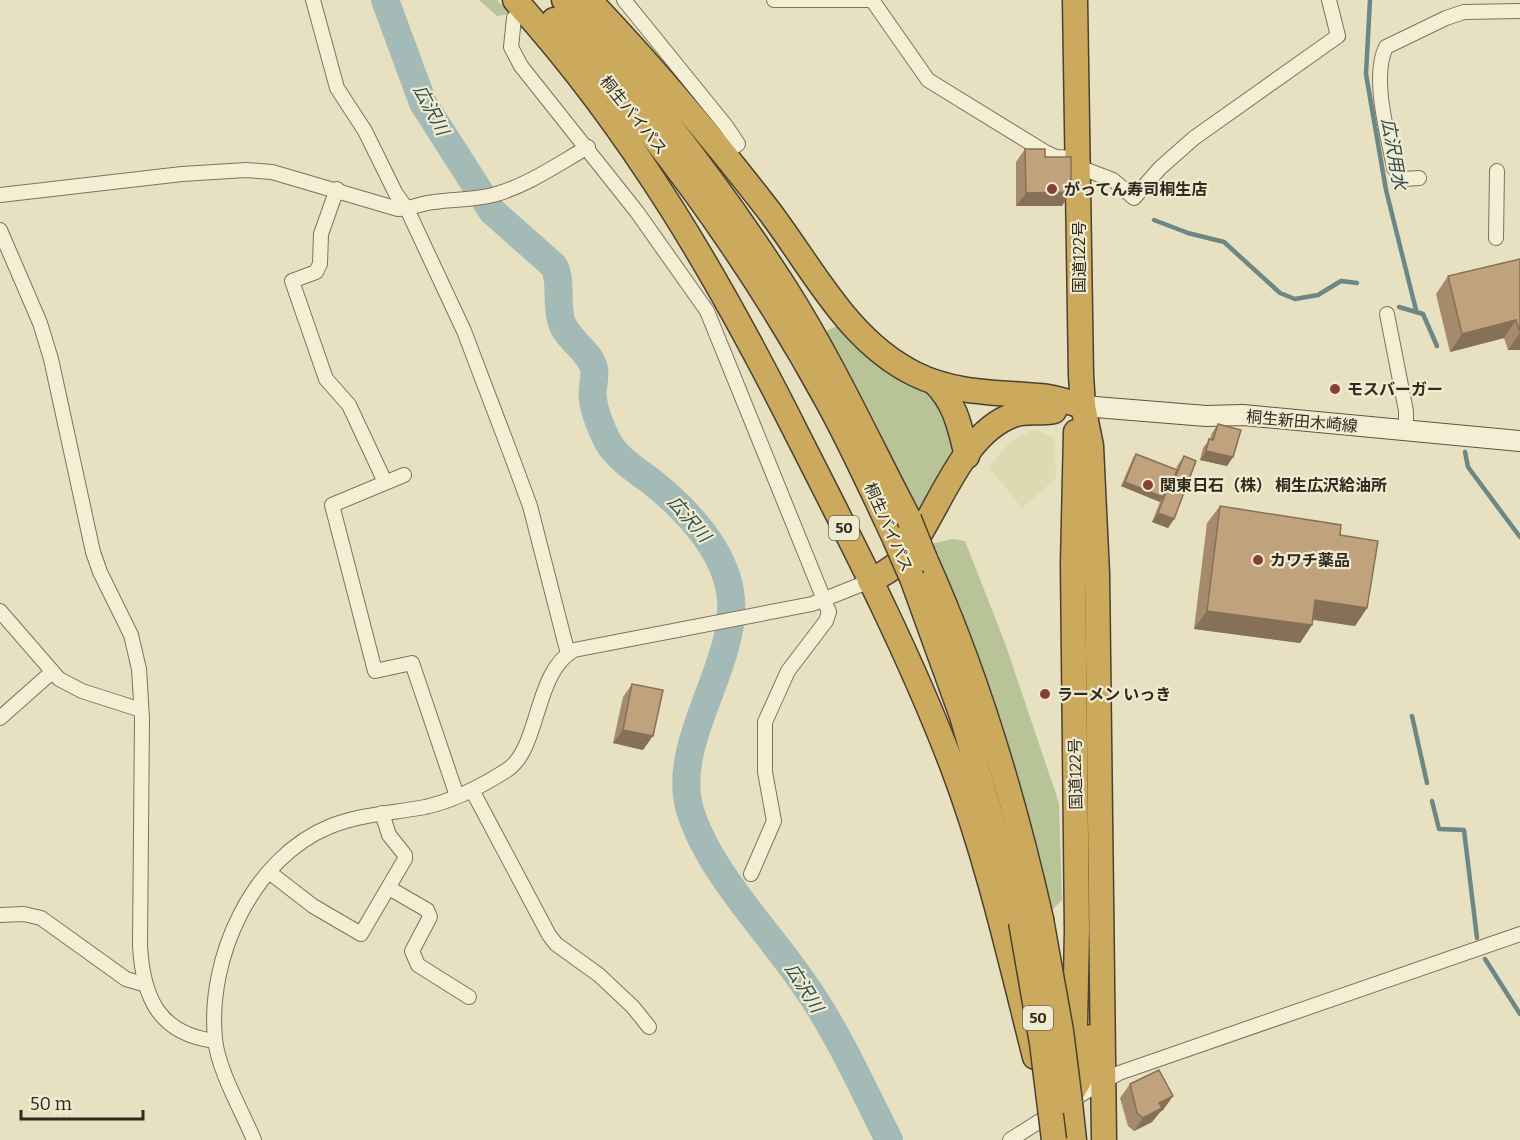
<svg xmlns="http://www.w3.org/2000/svg" width="1520" height="1140" font-family="Bitter,'Noto Sans JP',serif">
<style>
.farmland{fill:#dbdab1}
.green{fill:#b8c398}
.lines{fill:none;stroke-linecap:round;stroke-linejoin:round}
.stream{stroke:#6d8784;stroke-width:4.5}
.river{stroke:#a4bab7;stroke-width:28}
.street-casing{stroke:#7e735c;stroke-width:16}
.secondary-casing{stroke:#60543f;stroke-width:22}
.highway-casing{stroke:#4c4130;stroke-width:27}
.street{stroke:#f3eed4;stroke-width:14}
.secondary{stroke:#f3eed4;stroke-width:20}
.highway{stroke:#cbaa5e;stroke-width:24}
.highway-bridge-casing{stroke:#4c4130;stroke-width:27;stroke-linecap:butt}
.highway-bridge{stroke:#cbaa5e;stroke-width:24}
.wall{fill:#a58b6c}
.shaded-wall{fill:#867158}
.building{fill:#c0a27d;stroke:#867158;stroke-width:1.5}
.poi-dot{fill:#853f34;stroke:#efebd1;stroke-width:2}
.labels{text-anchor:middle;stroke-width:4.5;stroke-linejoin:round;paint-order:stroke}
.shield{fill:#efebd1;stroke:#696354;stroke-width:1.5}
.shield-label{font-size:15px;font-weight:bold;fill:#30291e}
.street-label{font-size:16px;fill:#30291e;stroke:#efebd1}
.poi-label{font-size:16px;font-weight:bold;fill:#30291e;stroke:#efebd1;text-anchor:start}
.water-label{font-size:18px;font-style:italic;fill:#2f4c4e;stroke:#efebd1}
</style>
<rect width="100%" height="100%" fill="#e7e1c2"/>
<polygon class="farmland" points="1035,429 1054,438 1056,478 1022,508 989,467 1011,441"/>
<g class="green">
<polygon points="374,0 380,0 406,74"/>
<polygon points="479,0 497,0 510,14 497,16"/>
<polygon points="843,323 939,398 954,449 952,460 918,511 824,332"/>
<polygon points="952,539 965,541 1005,643 1059,803 1062,900 1049,913 933,547 932,544"/>
</g>
<g class="lines">
<g class="stream">
<polyline points="1370,0 1366,74 1386,190 1416,310"/>
<polyline points="1154,220 1188,233 1224,242 1280,293 1295,299 1318,295 1341,281 1357,283"/>
<polyline points="1399,307 1423,314 1437,346"/>
<polyline points="1465,452 1468,467 1520,537"/>
<polyline points="1412,716 1427,783"/>
<polyline points="1432,801 1439,829 1464,830 1477,938"/>
<polyline points="1485,959 1520,1014"/>
</g>
<path class="river" d="M 385,0 L 423,103 L 492,211 L 554,266 C 562,282 556,302 561,320 C 566,340 590,350 594,369 C 596,378 591,389 593,399 C 594,411 602,431 608,442 C 617,458 637,471 652,482 C 687,510 728,553 731,600 C 736,666 670,744 690,810 C 708,870 766,929 802,981 C 837,1030 862,1087 889,1140"/>
<g class="street-casing">
<g id="street">
<polyline points="313,0 337,88 365,131 396,194 407,209 464,331 513,460 530,506 568,654"/>
<polyline points="624,0 726,126 738,144 724,154"/>
<polyline points="774,0 872,0 928,80 1045,152 1056,157 1079,158"/>
<polyline points="514,18 511,47 521,66 637,212 707,311 829,612 826,621 788,671 765,722 765,772 774,821 751,874"/>
<polyline points="1079,167 1113,180 1134,198 1160,168 1194,138 1338,36 1329,0"/>
<path d="M 1419,178 L 1403,179 L 1394,168 C 1388,135 1371,77 1386,47 L 1446,18 L 1464,12 L 1520,11"/>
<polyline points="337,189 321,234 320,264 316,272 292,281 326,379 349,405 385,482"/>
<path d="M 0,195 L 182,174 L 246,170 L 272,172 L 398,209 C 411,209 421,203 434,202 C 454,199 474,200 493,195 C 527,186 558,164 588,147"/>
<path d="M 0,230 L 40,323 L 51,359 L 93,552 L 100,572 L 131,635 L 139,669 L 142,718 L 140,946 C 143,998 159,1034 215,1041"/>
<polyline points="1496,238 1497,171"/>
<polyline points="1387,314 1406,411 1406,430"/>
<polyline points="404,475 332,505 375,671 412,663 457,796"/>
<polyline points="0,611 59,679 82,691 141,710"/>
<polyline points="0,718 52,672"/>
<polyline points="472,790 549,935 556,944 599,975 633,1007 649,1027"/>
<polyline points="269,872 313,906 361,934 405,859 405,855 389,835 382,813"/>
<polyline points="389,888 427,910 430,917 412,951 418,965 469,997"/>
<polyline points="0,915 24,914 41,918 126,979 143,984"/>
<polyline points="1075,1098 1119,1073 1520,934"/>
<path d="M 254,1140 C 242,1111 218,1070 215,1039 C 207,957 253,857 331,826 C 361,814 393,813 425,807 C 453,801 482,786 507,770 C 540,749 534,672 574,650 L 812,604 L 870,581"/>
<polyline points="1010,1140 1054,1112"/>
</g>
</g>
<g class="secondary-casing">
<polyline id="secondary" points="1083,406 1206,416 1243,415 1520,441"/>
</g>
<g class="highway-casing">
<g id="highway">
<path d="M 515,0 C 634,131 721,282 800,440 C 854,546 909,653 952,765 C 988,860 1010,958 1035,1057"/>
<path d="M 564,0 C 646,91 721,188 787,291 C 833,364 869,443 909,519"/>
<path d="M 589,0 C 652,66 710,135 766,207 C 811,265 846,340 915,374 C 957,395 1002,392 1048,397 C 1060,399 1072,403 1083,406"/>
<polyline points="1075,0 1081,375 1083,406 1091,446 1097,574 1104,1140"/>
<path d="M 554,20 C 660,136 754,266 829,404 C 853,448 874,494 895,539"/>
<path d="M 935,383 C 956,404 960,428 967,456"/>
<path d="M 925,559 C 977,674 1013,795 1041,919"/>
<polyline points="912,578 962,716 1021,922"/>
<path d="M 870,581 C 881,575 892,570 901,560 C 937,520 958,435 1013,415 C 1026,410 1040,414 1054,411"/>
<polyline points="1068,1068 1075,1025 1077,930 1073,564 1076,432"/>
<polyline points="1070,1103 1074,1140"/>
<path d="M 1061,1108 C 1081,1082 1087,1069 1092,1037"/>
</g>
</g>
<use href="#street" class="street"/>
<use href="#secondary" class="secondary"/>
<use href="#highway" class="highway"/>
<g class="highway-bridge-casing">
<g id="highway-bridge">
<polyline points="909,519 925,559"/>
<polyline points="895,539 912,578"/>
<polyline points="1041,919 1061,1031 1070,1103"/>
<polyline points="1021,922 1042,1043 1054,1140"/>
</g>
</g>
<use href="#highway-bridge" class="highway-bridge"/>
</g>
<g class="wall">
<polygon points="1025,149 1045,157 1062,206 1016,206 1016,162"/>
<polygon points="1520,259 1520,350 1508,350 1504,338 1450,352 1436,294 1448,276"/>
<polygon points="1218,424 1233,457 1227,466 1200,460 1203,448 1210,439 1212,433"/>
<polygon points="1136,454 1176,470 1177,466 1184,456 1174,519 1168,528 1152,522 1160,502 1121,486 1133,458"/>
<polygon points="1220,506 1340,535 1367,608 1355,626 1313,620 1312,625 1300,643 1194,629 1207,523"/>
<polygon points="632,684 643,750 613,743 623,697"/>
<polygon points="1130,1084 1173,1096 1163,1110 1160,1112 1152,1122 1134,1131 1128,1126 1120,1098"/>
</g>
<g class="shaded-wall">
<polygon points="1071,192 1062,206 1016,206 1026,193"/>
<polygon points="1516,320 1504,338 1450,352 1462,334"/>
<polygon points="1520,333 1520,350 1508,350"/>
<polygon points="1206,451 1233,457 1227,466 1200,460"/>
<polygon points="1125,482 1163,497 1160,502 1121,486"/>
<polygon points="1158,513 1174,519 1168,528 1152,522"/>
<polygon points="1315,600 1367,608 1355,626 1303,618"/>
<polygon points="1207,611 1312,625 1300,643 1194,629"/>
<polygon points="623,730 653,736 643,750 613,743"/>
<polygon points="1173,1096 1163,1110 1160,1112 1152,1122 1134,1131 1143,1118 1159,1103"/>
</g>
<g class="building">
<polygon points="1025,149 1045,149 1045,157 1071,157 1071,192 1026,193"/>
<polygon points="1520,259 1520,332 1516,320 1462,334 1448,276"/>
<polygon points="1218,424 1241,430 1233,457 1206,451 1209,439 1213,440"/>
<polygon points="1136,454 1177,470 1171,486 1169,485 1166,489 1163,497 1125,482"/>
<polygon points="1184,456 1196,461 1174,519 1158,513 1169,485 1172,486"/>
<polygon points="1220,506 1341,525 1340,535 1378,541 1367,608 1315,600 1312,625 1207,611"/>
<polygon points="632,684 663,690 653,736 623,730"/>
<polygon points="1159,1070 1173,1096 1159,1103 1162,1108 1143,1118 1137,1113 1130,1084"/>
</g>
<g class="poi-dot">
<circle cx="1052" cy="189" r="6"/>
<circle cx="1335" cy="389" r="6"/>
<circle cx="1148" cy="485" r="6"/>
<circle cx="1258" cy="560" r="6"/>
<circle cx="1045" cy="694" r="6"/>
</g>
<g class="labels">
<g class="shield">
<rect x="829" y="516" width="30" height="24" rx="4.5"/>
<rect x="1023" y="1006" width="30" height="24" rx="4.5"/>
</g>
<g class="shield-label">
<text x="844" y="533">50</text>
<text x="1038" y="1023">50</text>
</g>
<g class="street-label">
<text transform="translate(634 115) rotate(51)" y="6">桐生バイパス</text>
<text transform="translate(1079 257) rotate(-90)" y="6">国道122号</text>
<text transform="translate(1302 421) rotate(5)" y="6">桐生新田木崎線</text>
<text transform="translate(889 527) rotate(66)" y="6">桐生バイパス</text>
<text transform="translate(1075 774) rotate(-91)" y="6">国道122号</text>
</g>
<g class="poi-label">
<text x="1064" y="195">がってん寿司桐生店</text>
<text x="1347" y="395">モスバーガー</text>
<text x="1160" y="491">関東日石（株） 桐生広沢給油所</text>
<text x="1270" y="566">カワチ薬品</text>
<text x="1057" y="700">ラーメン いっき</text>
</g>
<g class="water-label">
<text transform="translate(431 110) rotate(62)" y="6">広沢川</text>
<text transform="translate(1394 154) rotate(80)" y="6">広沢用水</text>
<text transform="translate(689 519) rotate(49)" y="6">広沢川</text>
<text transform="translate(804 988) rotate(58)" y="6">広沢川</text>
</g>
</g>
<path d="M21 1110v9h122v-9" fill="none" stroke="#30291e" stroke-width="3"/>
<text x="30" y="1110" font-size="18" fill="#30291e" stroke="#efebd1" stroke-width="4.5" paint-order="stroke">50 m</text>
</svg>
